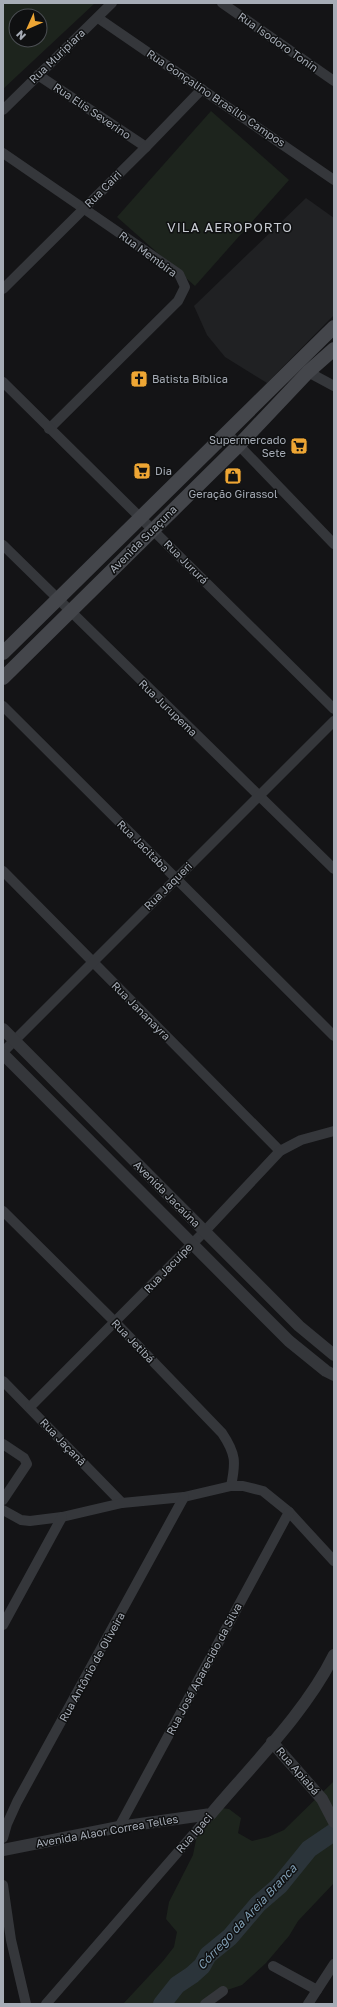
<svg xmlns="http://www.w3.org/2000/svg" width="337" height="2007" font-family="'Golos Text',sans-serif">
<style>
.built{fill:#202123}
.green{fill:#1d241d;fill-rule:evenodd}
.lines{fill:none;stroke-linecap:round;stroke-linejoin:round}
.river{stroke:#2b343a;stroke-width:18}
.minor{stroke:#35373b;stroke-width:10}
.tertiary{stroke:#35373b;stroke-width:12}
.secondary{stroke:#44464b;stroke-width:14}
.labels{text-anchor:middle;stroke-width:3;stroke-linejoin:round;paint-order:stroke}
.street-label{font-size:11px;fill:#a6acb6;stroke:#0f1011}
.poi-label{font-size:11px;fill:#a6acb6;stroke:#0f1011;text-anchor:start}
.water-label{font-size:12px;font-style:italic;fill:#7e9cb1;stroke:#0f1011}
.quarter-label{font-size:13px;letter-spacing:1px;fill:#c7cbd2;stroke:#0f1011}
</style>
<rect width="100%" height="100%" fill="#141416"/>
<polygon class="built" points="306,198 334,218 334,315 267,383 225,357 207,335 194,306"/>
<g class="green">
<path d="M 3,3 L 95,3 L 3,89 ZM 16,16 L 40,16 L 40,40 L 16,40 Z"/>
<polygon points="211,111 289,180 195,286 117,217"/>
<polygon points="334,1781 334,1883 298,1921 289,1936 266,1963 242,1985 227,1990 203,2004 123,2004 163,1961 174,1947 177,1932 166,1919 169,1902 193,1855 197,1835 213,1807 229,1809 241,1818 238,1833 252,1841 268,1837 284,1830"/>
</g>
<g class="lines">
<polyline class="river" points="162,2004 177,1985 192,1975 202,1966 208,1955 230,1937 258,1904 279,1886 309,1849 334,1832"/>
<g class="minor">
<polyline points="222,3 334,81"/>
<polyline points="98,18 334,180"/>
<polyline points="38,75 146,147"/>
<polyline points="3,110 112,3"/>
<polyline points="3,153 179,274 185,287 178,301 49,429"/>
<polyline points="3,289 146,147 202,89"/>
<polyline points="308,372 334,386"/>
<polyline points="3,382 334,709"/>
<polyline points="227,433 334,544"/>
<polyline points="3,545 334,869"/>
<polyline points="3,706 334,1036"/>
<polyline points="3,871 280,1151"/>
<polyline points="3,1052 334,721"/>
<path d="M 3,1211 L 115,1322 L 222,1433 C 236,1454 236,1462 231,1486"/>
<polyline points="3,1381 122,1503"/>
<polyline points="30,1407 204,1232 280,1151 301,1140 334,1131"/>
<polyline points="3,1444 24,1458 27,1464 3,1500"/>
<polyline points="3,1510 21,1520 30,1521 62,1517 122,1503 184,1497 231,1486 243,1486 263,1491 289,1512 334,1561"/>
<polyline points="3,1625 62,1517"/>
<polyline points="119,1827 289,1512"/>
<polyline points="3,1838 7,1824 17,1802 184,1497"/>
<polyline points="3,1885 11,1940 26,2004"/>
<polyline points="273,1966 317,1990"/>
<polyline points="46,2004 211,1814"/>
<polyline points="205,2004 223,1991"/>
<polyline points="308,2004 334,1964"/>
</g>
<g class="tertiary">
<polyline points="3,1029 299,1326 334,1355"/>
<polyline points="3,1054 289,1341 326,1371 334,1375"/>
<polyline points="272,1742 322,1799 334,1822"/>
<path d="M 3,1850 L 119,1827 L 211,1814 C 252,1765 306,1712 334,1655"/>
</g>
<g class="secondary">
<polyline points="3,653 334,327"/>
<polyline points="3,678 239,445 308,372 334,349"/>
</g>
</g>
<defs>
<g id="church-square" transform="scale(0.9)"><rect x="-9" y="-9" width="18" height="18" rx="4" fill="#eea634" stroke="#0f1011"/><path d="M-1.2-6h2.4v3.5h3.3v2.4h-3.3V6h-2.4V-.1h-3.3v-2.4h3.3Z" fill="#111"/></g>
<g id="supermarket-square" transform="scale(0.9)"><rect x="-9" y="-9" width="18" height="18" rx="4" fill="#eea634" stroke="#0f1011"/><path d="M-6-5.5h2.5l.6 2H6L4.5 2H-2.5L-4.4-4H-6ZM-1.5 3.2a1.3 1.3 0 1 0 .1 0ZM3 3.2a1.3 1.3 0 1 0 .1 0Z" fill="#111"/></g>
<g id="shop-square" transform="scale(0.9)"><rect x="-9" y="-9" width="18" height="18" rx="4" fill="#eea634" stroke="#0f1011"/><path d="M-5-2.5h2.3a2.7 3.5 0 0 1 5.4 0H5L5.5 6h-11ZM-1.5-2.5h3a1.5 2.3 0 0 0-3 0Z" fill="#111"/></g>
</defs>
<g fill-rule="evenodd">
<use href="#church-square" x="139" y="379"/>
<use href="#supermarket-square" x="299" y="446"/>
<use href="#supermarket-square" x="142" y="471"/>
<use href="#shop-square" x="233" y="476"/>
</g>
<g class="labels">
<g class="street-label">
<text transform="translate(278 42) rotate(35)" y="4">Rua Isodoro Tonin</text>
<text transform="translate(57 56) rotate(-44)" y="4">Rua Muripiara</text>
<text transform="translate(216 98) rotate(34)" y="4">Rua Gonçalino Brasílio Campos</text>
<text transform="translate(92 111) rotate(34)" y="4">Rua Elis Severino</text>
<text transform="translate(103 189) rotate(-45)" y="4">Rua Cairi</text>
<text transform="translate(148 254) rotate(36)" y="4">Rua Membira</text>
<text transform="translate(143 539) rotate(-45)" y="4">Avenida Suaçuna</text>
<text transform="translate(186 562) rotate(45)" y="4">Rua Jururá</text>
<text transform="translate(168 708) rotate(44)" y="4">Rua Jurupema</text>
<text transform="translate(143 846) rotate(45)" y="4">Rua Jacitaba</text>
<text transform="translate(168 886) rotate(-45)" y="4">Rua Jaqueri</text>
<text transform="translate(141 1011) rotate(45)" y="4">Rua Jananayra</text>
<text transform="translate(167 1194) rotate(45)" y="4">Avenida Jacaúna</text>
<text transform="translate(168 1268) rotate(-46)" y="4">Rua Jacuípe</text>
<text transform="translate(133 1341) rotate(46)" y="4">Rua Jetibá</text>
<text transform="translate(63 1442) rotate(46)" y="4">Rua Jaçanã</text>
<text transform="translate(92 1667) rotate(-61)" y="4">Rua Antônio de Oliveira</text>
<text transform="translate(204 1669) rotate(-62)" y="4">Rua José Aparecido da Silva</text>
<text transform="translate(298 1771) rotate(49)" y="4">Rua Apiabá</text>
<text transform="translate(107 1831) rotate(-10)" y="4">Avenida Alaor Correa Telles</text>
<text transform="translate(194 1833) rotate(-49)" y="4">Rua Igaci</text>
</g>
<g class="poi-label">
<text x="152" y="383">Batista Bíblica</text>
<text x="286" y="444" text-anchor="end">Supermercado<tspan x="286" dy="13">Sete</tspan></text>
<text x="155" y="475">Dia</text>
<text x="233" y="498" text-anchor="middle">Geração Girassol</text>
</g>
<g class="water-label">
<text transform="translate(247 1917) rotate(-47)" y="4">Córrego da Areia Branca</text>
</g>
<g class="quarter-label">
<text x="230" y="232">VILA AEROPORTO</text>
</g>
</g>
<rect width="337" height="2007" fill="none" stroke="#a6acb6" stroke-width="8"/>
<g transform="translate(28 28) rotate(225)"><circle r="19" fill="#0f1011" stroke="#4b4e53"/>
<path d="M0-3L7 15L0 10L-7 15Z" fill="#eea634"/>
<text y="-6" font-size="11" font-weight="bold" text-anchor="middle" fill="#a6acb6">N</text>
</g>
</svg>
